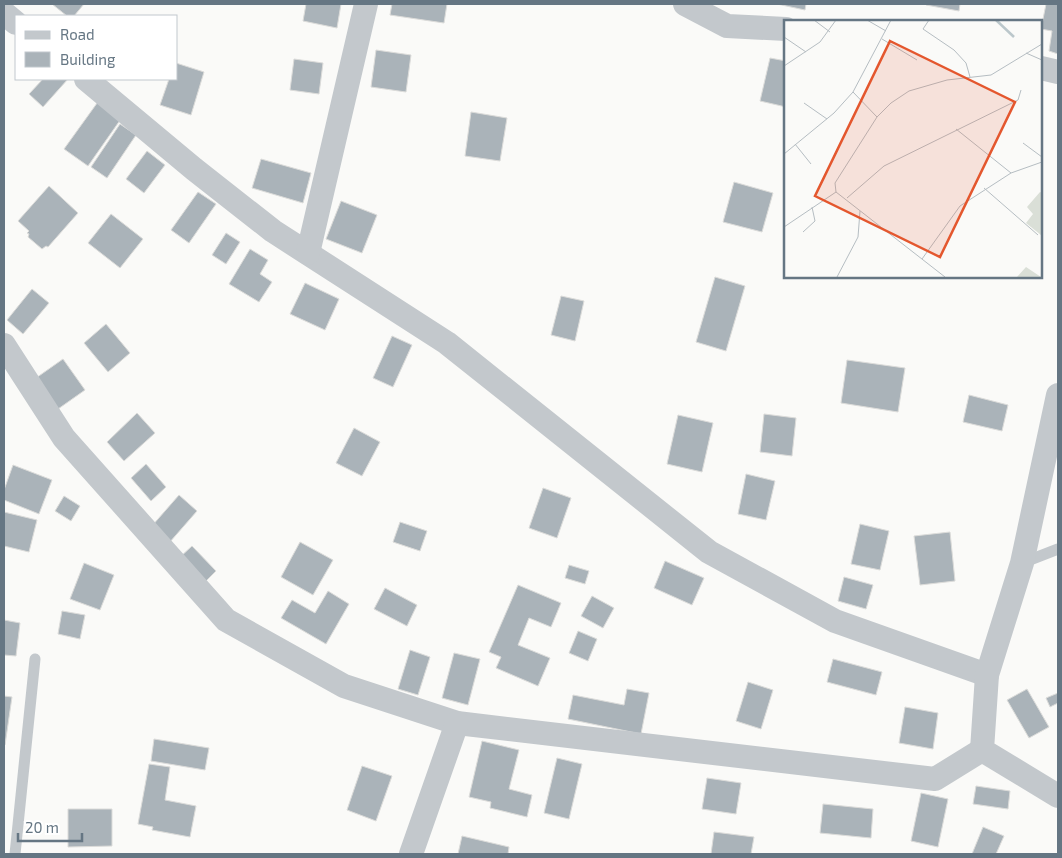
<svg xmlns="http://www.w3.org/2000/svg" width="1062" height="858" font-family="'Exo 2',sans-serif">
<style>
.building{fill:#aab3b9;stroke:#dcdcda}
.lines{fill:none;stroke-linecap:round;stroke-linejoin:round}
.service{stroke:#c3c8cc;stroke-width:11}
.minor{stroke:#c3c8cc;stroke-width:24}
.inset-river{fill:none;stroke:#bbc7cb;stroke-width:2.5}
.inset-road{fill:none;stroke:#b5bdc2;stroke-width:1}
.view{fill:#e4572e;fill-opacity:0.15;stroke:#e4572e;stroke-width:2.5}
.inset-edge{fill:none;stroke:#657683;stroke-width:2.5}
</style>
<rect width="100%" height="100%" fill="#fafaf8"/>
<g class="building">
<polygon points="52,4 84,4 74,16 67,16"/>
<polygon points="306,4 341,4 337,28 303,21"/>
<polygon points="392,4 447,4 444,23 390,15"/>
<polygon points="777,4 806,4 805,10"/>
<polygon points="926,4 960,4 959,11 926,5"/>
<polygon points="1046,4 1058,4 1058,54 1049,51 1052,31 1041,29"/>
<polygon points="376,50 411,55 406,92 371,87"/>
<polygon points="770,58 786,61 786,107 760,101"/>
<polygon points="294,59 323,63 319,94 290,90"/>
<polygon points="176,63 204,72 191,115 160,105 169,79 176,79"/>
<polygon points="43,79 68,79 43,107 29,94"/>
<polygon points="100,99 123,116 88,166 64,149"/>
<polygon points="471,112 507,118 500,161 465,156"/>
<polygon points="120,124 136,135 107,178 91,167"/>
<polygon points="147,151 165,165 144,193 126,179"/>
<polygon points="261,159 311,173 303,203 252,188"/>
<polygon points="734,182 773,193 762,232 723,222"/>
<polygon points="49,186 78,213 48,247 46,246 42,249 28,237 29,234 27,233 29,231 18,221"/>
<polygon points="198,192 216,204 189,243 171,230"/>
<polygon points="341,201 377,215 362,253 326,239"/>
<polygon points="111,214 143,239 120,268 88,243"/>
<polygon points="226,233 240,242 226,264 212,255"/>
<polygon points="250,249 268,260 260,274 272,282 259,302 229,284"/>
<polygon points="715,277 745,286 726,351 696,342"/>
<polygon points="305,283 339,299 325,330 290,314"/>
<polygon points="32,289 49,303 23,334 7,320"/>
<polygon points="561,296 584,301 575,341 551,335"/>
<polygon points="106,324 130,353 108,372 84,343"/>
<polygon points="392,336 412,345 393,387 373,378"/>
<polygon points="63,359 85,390 58,409 36,378"/>
<polygon points="847,360 905,368 898,412 841,403"/>
<polygon points="969,395 1008,405 1002,431 963,422"/>
<polygon points="137,413 155,433 124,461 107,442"/>
<polygon points="764,414 796,418 792,456 760,452"/>
<polygon points="678,415 713,423 702,472 667,464"/>
<polygon points="354,428 380,442 362,476 336,463"/>
<polygon points="146,464 166,487 151,501 131,478"/>
<polygon points="13,465 52,480 39,514 4,500 4,490"/>
<polygon points="746,474 775,481 766,520 738,514"/>
<polygon points="543,488 571,498 557,538 529,528"/>
<polygon points="179,495 197,511 169,543 151,527"/>
<polygon points="64,496 80,506 71,521 55,511"/>
<polygon points="4,512 37,520 29,552 4,546"/>
<polygon points="400,522 427,531 420,551 393,542"/>
<polygon points="860,524 889,531 880,570 851,564"/>
<polygon points="950,532 955,581 920,585 914,536"/>
<polygon points="300,542 333,560 313,595 281,577"/>
<polygon points="192,546 216,571 203,584 178,559"/>
<polygon points="665,561 704,578 692,605 654,588"/>
<polygon points="84,563 114,575 100,610 70,599"/>
<polygon points="569,565 589,571 585,584 565,578"/>
<polygon points="844,577 873,585 866,609 838,601"/>
<polygon points="518,585 561,603 551,627 529,618 518,645 550,658 538,686 496,668 501,657 489,652"/>
<polygon points="385,588 417,605 407,626 374,609"/>
<polygon points="328,591 349,604 326,644 281,618 292,600 315,613"/>
<polygon points="592,596 614,608 603,628 581,616"/>
<polygon points="62,611 85,615 80,639 58,634"/>
<polygon points="4,620 20,623 16,656 4,655"/>
<polygon points="578,631 597,639 588,661 569,653"/>
<polygon points="410,650 430,657 418,695 398,689"/>
<polygon points="454,653 480,659 468,705 442,698"/>
<polygon points="833,659 882,672 876,695 827,682"/>
<polygon points="748,682 773,690 761,729 736,721"/>
<polygon points="627,689 649,693 641,734 568,719 573,695 624,705"/>
<polygon points="1027,689 1049,727 1029,738 1007,700"/>
<polygon points="1058,693 1058,703 1050,707 1046,698"/>
<polygon points="4,696 12,697 5,745 4,745"/>
<polygon points="905,707 938,713 933,749 899,743"/>
<polygon points="154,739 209,748 205,770 151,761"/>
<polygon points="482,741 519,750 509,789 532,795 527,817 490,808 491,802 469,797"/>
<polygon points="557,758 582,764 569,819 544,813"/>
<polygon points="149,764 170,767 165,800 196,806 190,837 152,830 153,827 138,824"/>
<polygon points="362,766 392,776 376,821 347,810"/>
<polygon points="707,778 741,783 736,814 702,809"/>
<polygon points="976,786 1010,791 1008,809 973,804"/>
<polygon points="921,793 948,799 938,847 911,841"/>
<polygon points="823,804 873,809 871,838 820,833"/>
<polygon points="68,809 112,809 112,846 68,847"/>
<polygon points="983,827 1004,836 996,854 972,854"/>
<polygon points="714,832 754,837 751,854 711,854"/>
<polygon points="462,836 509,847 508,854 458,854"/>
</g>
<g class="lines">
<g class="service">
<polyline points="1022,563 1058,549"/>
<polyline points="15,854 35,659"/>
</g>
<g class="minor">
<polyline points="685,4 727,26 786,29"/>
<polyline points="4,13 16,23"/>
<polyline points="1041,68 1058,72"/>
<polyline points="86,79 194,169 273,231 447,343 709,552 835,621 987,675"/>
<polyline points="308,253 366,4"/>
<polyline points="4,345 64,438 226,620 344,686 457,723 935,779 982,750"/>
<polyline points="1058,395 1022,563 987,675 982,750 1058,796"/>
<polyline points="411,854 457,723"/>
</g>
</g>
<g transform="translate(784 20)">
<rect width="258" height="258" fill="#fafaf8"/>
<path d="M 256,172 L 258,173 L 257,215 L 242,203 L 249,194 L 243,187 ZM 242,247 L 257,257 L 233,257 Z" fill="#dadfd7"/>
<path class="inset-river" d="M 212,0 L 230,17"/>
<path class="inset-road" d="M 30,0 L 46,12M 83,0 L 102,11M 145,0 L 139,9 L 170,30 L 182,43 L 186,57M 0,17 L 22,32M 98,19 L 133,40M 242,33 L 258,40M 0,46 L 36,22 L 52,0M 69,72 L 93,97M 20,83 L 43,99M 172,109 L 227,153 L 258,142M 239,123 L 258,137M 11,124 L 27,144M 0,134 L 50,93 L 69,72 L 107,0M 200,168 L 254,215M 52,172 L 51,163 L 93,97 L 107,83 L 125,71 L 163,60 L 207,55 L 258,24M 63,178 L 100,146 L 234,80 L 237,70M 0,207 L 52,172 L 161,257M 19,212 L 31,201 L 28,187M 138,239 L 176,186 L 227,153M 53,257 L 74,217 L 76,191"/>
<path class="view" d="M 106,21 L 231,82 L 156,237 L 31,176 Z"/>
<rect width="258" height="258" class="inset-edge"/>
</g>
<rect width="1062" height="858" fill="none" stroke="#657683" stroke-width="10"/>
<rect x="15" y="15" width="162" height="65" fill="#ffffff" stroke="#c1c8cd"/>
<rect x="25" y="31" width="25" height="8" fill="#c3c8cc" stroke="#c1c8cd"/>
<text x="60" y="40" font-size="15" fill="#657683">Road</text>
<rect x="25" y="52" width="25" height="15" fill="#aab3b9" stroke="#c1c8cd"/>
<text x="60" y="65" font-size="15" fill="#657683">Building</text>
<path d="M18 833v8h64v-8" fill="none" stroke="#657683" stroke-width="2.5"/>
<text x="25" y="833" font-size="15" fill="#657683" stroke="#ffffff" stroke-width="4" paint-order="stroke">20 m</text>
</svg>
